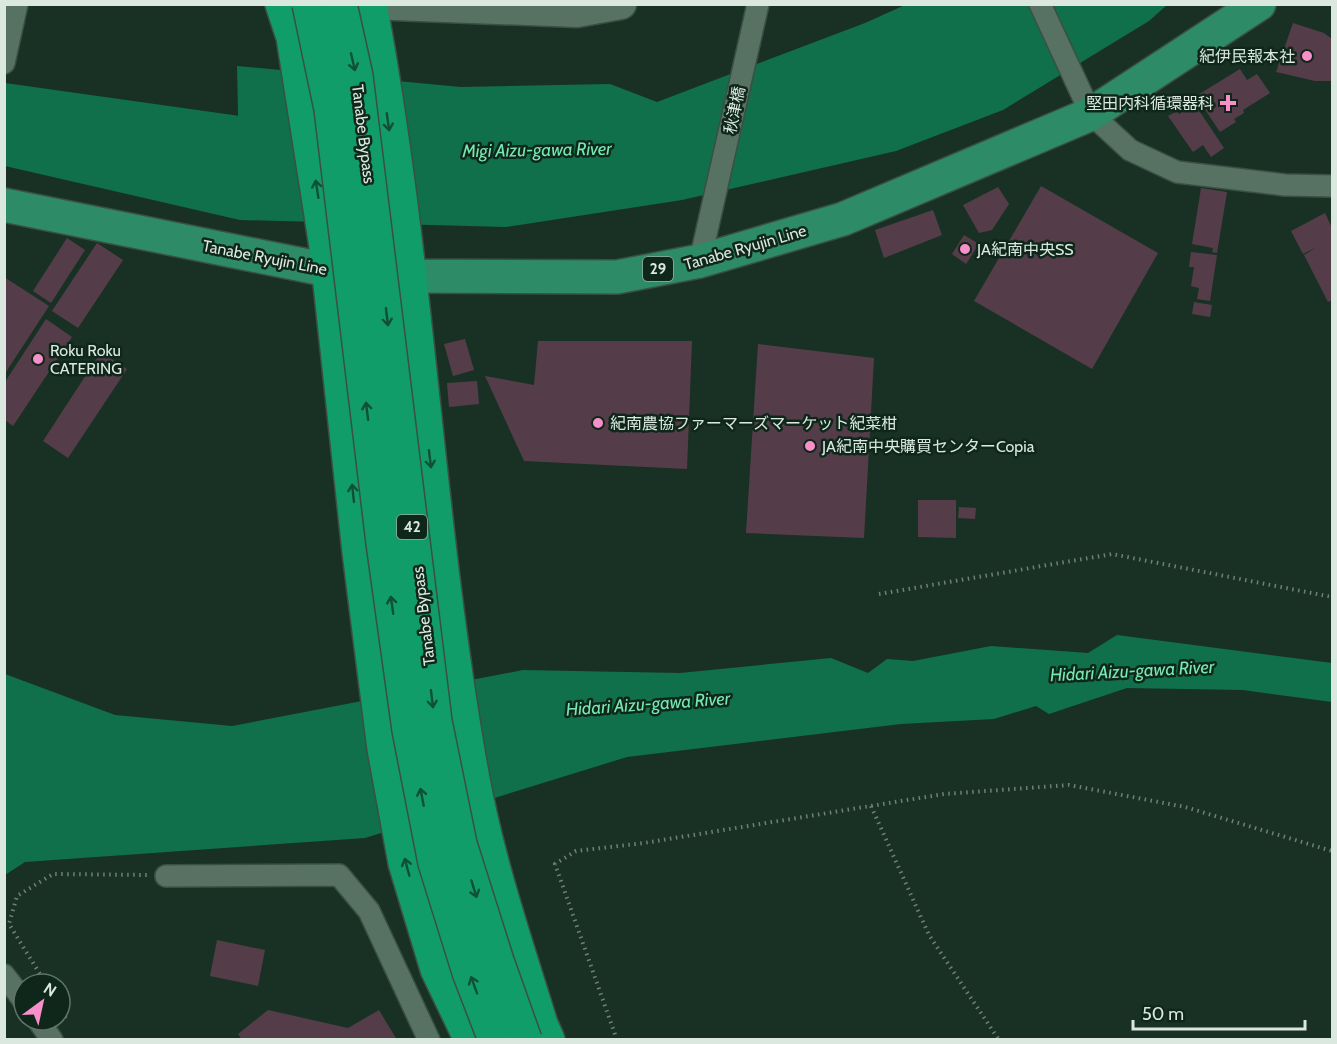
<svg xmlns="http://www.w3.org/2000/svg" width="1337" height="1044" font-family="Cabin,'Noto Sans JP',sans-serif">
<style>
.water{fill:#10704b}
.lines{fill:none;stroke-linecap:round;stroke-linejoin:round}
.river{stroke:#10704b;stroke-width:42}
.building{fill:#543d49}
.street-casing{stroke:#3a4f45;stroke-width:24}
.secondary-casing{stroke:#3a4f45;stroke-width:33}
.primary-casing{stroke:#3a4f45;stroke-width:36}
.highway-casing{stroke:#3a4f45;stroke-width:36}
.path{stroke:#6d8177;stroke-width:4;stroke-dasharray:1.5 4.5;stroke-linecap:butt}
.street{stroke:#577163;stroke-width:21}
.secondary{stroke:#577163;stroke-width:30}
.primary{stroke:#2d8b67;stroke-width:33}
.highway{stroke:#119d69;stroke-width:33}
.highway-bridge-casing{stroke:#3a4f45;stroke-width:36;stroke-linecap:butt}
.highway-bridge{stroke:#119d69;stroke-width:33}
.oneway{stroke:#105036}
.poi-dot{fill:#f98fc9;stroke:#0f271b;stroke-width:2}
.labels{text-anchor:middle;stroke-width:5;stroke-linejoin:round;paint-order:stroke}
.shield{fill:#0f271b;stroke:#9daea5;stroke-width:1.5}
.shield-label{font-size:15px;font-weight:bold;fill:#dae8e0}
.poi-label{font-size:16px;fill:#dae8e0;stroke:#0f271b;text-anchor:start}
.street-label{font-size:16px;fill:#dae8e0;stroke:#0f271b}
.water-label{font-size:18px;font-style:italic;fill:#76e9b2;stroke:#0f271b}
</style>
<rect width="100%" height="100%" fill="#193125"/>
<g class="water">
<polygon points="905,5 1167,5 1149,21 1003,110 896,151 682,200 506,227 240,220 5,166 4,94 239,158 237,66 461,87 610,84 657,102 865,23"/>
<polygon points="1117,635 1332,663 1332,702 1243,690 1127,688 1049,714 1036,706 994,719 901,724 627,757 365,838 25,862 5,875 5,674 115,715 232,726 523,670 680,673 831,658 868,673 887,659 913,661 991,646 1088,653"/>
</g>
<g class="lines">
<polyline class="river" points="4,104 295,145"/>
</g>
<g class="building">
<polygon points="1293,23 1324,33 1332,39 1332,81 1315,81 1276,72"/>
<polygon points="1240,69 1247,80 1257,74 1270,93 1243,110 1244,113 1234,119 1236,122 1220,132 1196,96"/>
<polygon points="1196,103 1200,108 1198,109 1224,148 1211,157 1203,145 1193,152 1168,116 1177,111 1179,114"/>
<polygon points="1041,186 1158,253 1092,369 974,301"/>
<polygon points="998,187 1009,204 992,230 979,233 963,205"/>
<polygon points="1201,188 1227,192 1217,253 1212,252 1213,248 1192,244"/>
<polygon points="933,210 942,235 884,258 875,230"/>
<polygon points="1325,213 1332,228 1332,300 1328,302 1304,255 1317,247 1303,254 1291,231"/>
<polygon points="964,235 979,244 966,264 952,254"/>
<polygon points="67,238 85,250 51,303 33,291"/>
<polygon points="97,243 123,260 78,328 52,311"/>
<polygon points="1191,252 1217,255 1210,301 1197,299 1199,288 1191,286 1194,267 1189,267"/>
<polygon points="4,277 49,306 4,375"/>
<polygon points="1194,302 1212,305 1210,317 1192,314"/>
<polygon points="46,319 72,337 13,426 5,420 5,382"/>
<polygon points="465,339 474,370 453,376 444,344"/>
<polygon points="538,341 692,341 687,469 524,461 485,376 534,385"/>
<polygon points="758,344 874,358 864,538 746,533"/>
<polygon points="101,352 127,369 68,458 43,441"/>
<polygon points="477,381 479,404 449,407 447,383"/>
<polygon points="918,500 956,500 956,538 918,537"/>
<polygon points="959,507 976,508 975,519 958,518"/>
<polygon points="217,940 265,950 258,986 210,976"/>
<polygon points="268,1010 348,1028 379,1010 397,1040 242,1040 238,1034"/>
</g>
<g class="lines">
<g class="street-casing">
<g id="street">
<polyline points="1040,4 1091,114 1130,150 1177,172 1285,185 1332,186"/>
<polyline points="4,63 17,4"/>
<polyline points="700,261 758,4"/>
<polyline points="166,876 339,875 369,911 429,1040"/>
<polyline points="4,975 24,1001"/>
<polyline points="38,1020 52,1040"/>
</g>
</g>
<g class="secondary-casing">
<polyline id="secondary" points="368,4 577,12 621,4"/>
</g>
<g class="primary-casing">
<polyline id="primary" points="4,205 328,270 409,276 617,277 700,261 843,219 1091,114 1259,4"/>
</g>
<g class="highway-casing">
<g id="highway">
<polyline points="282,4 293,37 326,247 359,552 384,749 405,863 437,969 471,1040"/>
<path d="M 370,4 C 418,257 426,515 471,768 C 486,856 515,940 541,1024 L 548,1040"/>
</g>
</g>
<g class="path">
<polyline points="879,594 1112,554 1332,597"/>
<polyline points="871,806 929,935 999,1040"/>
<polyline points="46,984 9,924 17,896 53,874 147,875"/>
<polyline points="60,1006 67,1021"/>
<polyline points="617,1040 555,864 576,851 644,843 944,794 1069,785 1185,807 1332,851"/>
</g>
<use href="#street" class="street"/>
<use href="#secondary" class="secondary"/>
<use href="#primary" class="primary"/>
<use href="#highway" class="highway"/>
<g class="highway-bridge-casing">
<g id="highway-bridge">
<polyline points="309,4 331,109 383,543 409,730 435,863 469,972 495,1040"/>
<polyline points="340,4 356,76 435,721 460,844 497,961 525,1040"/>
</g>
</g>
<use href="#highway-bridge" class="highway-bridge"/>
</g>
<defs><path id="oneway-shaft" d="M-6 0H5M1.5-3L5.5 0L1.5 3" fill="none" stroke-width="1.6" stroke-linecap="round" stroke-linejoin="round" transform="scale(1.5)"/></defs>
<g class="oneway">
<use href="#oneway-shaft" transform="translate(353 62) rotate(77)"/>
<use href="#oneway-shaft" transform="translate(388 122) rotate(82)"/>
<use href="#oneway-shaft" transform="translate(317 189) rotate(-99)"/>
<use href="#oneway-shaft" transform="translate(387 317) rotate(83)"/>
<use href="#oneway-shaft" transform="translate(367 411) rotate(-97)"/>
<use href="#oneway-shaft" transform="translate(430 459) rotate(83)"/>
<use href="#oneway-shaft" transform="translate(353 493) rotate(-96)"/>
<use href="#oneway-shaft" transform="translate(392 605) rotate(-98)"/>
<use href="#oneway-shaft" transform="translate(432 699) rotate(83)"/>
<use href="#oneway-shaft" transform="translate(422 797) rotate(-101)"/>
<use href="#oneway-shaft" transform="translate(407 867) rotate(-105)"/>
<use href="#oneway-shaft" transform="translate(474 889) rotate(73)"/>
<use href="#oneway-shaft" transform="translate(474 985) rotate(-110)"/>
</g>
<g class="poi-dot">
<circle cx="1307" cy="56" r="6"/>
<path d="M1225 94h6v6h6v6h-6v6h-6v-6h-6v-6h6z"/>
<circle cx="965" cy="249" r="6"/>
<circle cx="38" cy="359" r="6"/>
<circle cx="598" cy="423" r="6"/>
<circle cx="810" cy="446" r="6"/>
</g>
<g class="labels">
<g class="shield">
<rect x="643" y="257" width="30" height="24" rx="4.5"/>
<rect x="397" y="515" width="30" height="24" rx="4.5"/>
</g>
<g class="shield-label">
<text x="658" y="274">29</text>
<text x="412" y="532">42</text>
</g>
<g class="poi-label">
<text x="1295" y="62" text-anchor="end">紀伊民報本社</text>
<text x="1214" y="109" text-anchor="end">堅田内科循環器科</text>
<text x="977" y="255">JA紀南中央SS</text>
<text x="50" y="356">Roku Roku<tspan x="50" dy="18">CATERING</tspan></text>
<text x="610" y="429">紀南農協ファーマーズマーケット紀菜柑</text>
<text x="822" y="452">JA紀南中央購買センターCopia</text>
</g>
<g class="street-label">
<text transform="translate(734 110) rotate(-78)" y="6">秋津橋</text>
<text transform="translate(364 134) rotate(83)" y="6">Tanabe Bypass</text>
<text transform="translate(745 247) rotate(-16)" y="6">Tanabe Ryujin Line</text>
<text transform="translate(265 257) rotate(11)" y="6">Tanabe Ryujin Line</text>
<text transform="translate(423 616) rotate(-97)" y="6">Tanabe Bypass</text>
</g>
<g class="water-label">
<text transform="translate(537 150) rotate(-1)" y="6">Migi Aizu-gawa River</text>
<text transform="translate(1132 671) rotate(-3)" y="6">Hidari Aizu-gawa River</text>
<text transform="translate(648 704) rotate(-4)" y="6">Hidari Aizu-gawa River</text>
</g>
</g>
<rect width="1337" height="1044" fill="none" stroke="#dae8e0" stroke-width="12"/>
<g transform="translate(42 1002) rotate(33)"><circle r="28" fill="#0f271b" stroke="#60746a" stroke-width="1.5"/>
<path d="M0-4.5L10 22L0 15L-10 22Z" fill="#f98fc9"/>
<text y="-9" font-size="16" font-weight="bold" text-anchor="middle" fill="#dae8e0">N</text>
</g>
<path d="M1133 1020v9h172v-9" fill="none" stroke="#dae8e0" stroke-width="3"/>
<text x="1142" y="1020" font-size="18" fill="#dae8e0" stroke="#0f271b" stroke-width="4.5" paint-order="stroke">50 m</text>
</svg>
